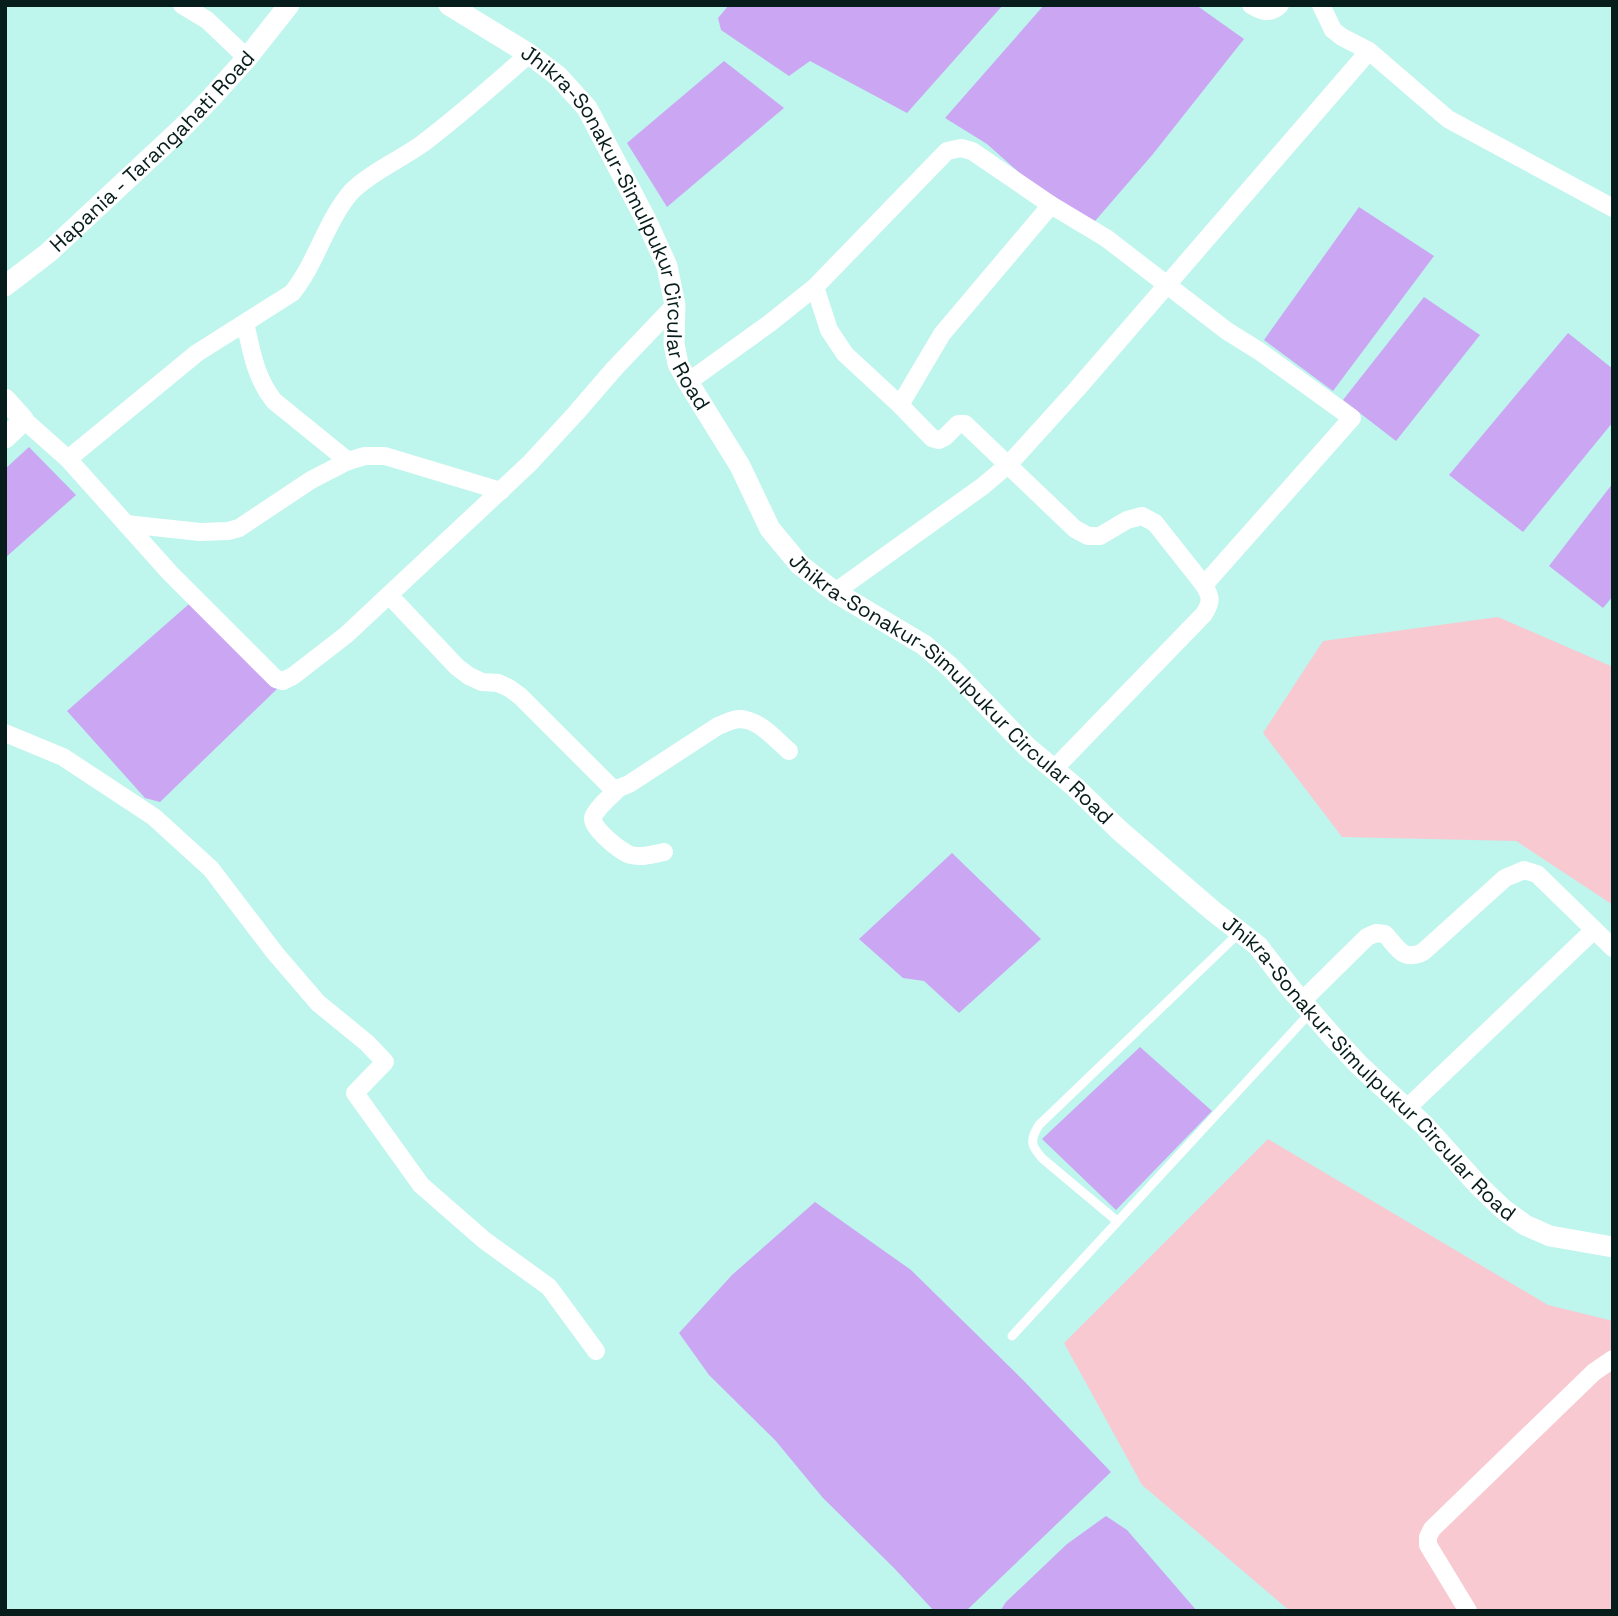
<svg xmlns="http://www.w3.org/2000/svg" width="1618" height="1616" font-family="'Space Grotesk',sans-serif">
<style>
.green{fill:#f9c9d2}
.water{fill:#cba7f3}
.lines{fill:none;stroke-linecap:round;stroke-linejoin:round}
.service{stroke:#fff;stroke-width:9}
.minor{stroke:#fff;stroke-width:18}
.tertiary{stroke:#fff;stroke-width:21}
.labels{text-anchor:middle;stroke-width:5;stroke-linejoin:round;paint-order:stroke}
.street-label{font-size:21px;fill:#071d1b;stroke:#fff}
</style>
<rect width="100%" height="100%" fill="#bef5ed"/>
<g class="green">
<polygon points="1498,617 1613,667 1613,905 1516,841 1342,837 1263,733 1323,641"/>
<polygon points="1268,1139 1548,1305 1613,1321 1613,1611 1290,1611 1142,1485 1064,1343"/>
</g>
<g class="water">
<polygon points="729,5 1003,5 907,113 810,61 789,76 721,30 718,18"/>
<polygon points="1044,5 1196,5 1244,39 1153,154 1089,228 1065,213 987,144 945,118"/>
<polygon points="724,61 784,108 667,207 627,143"/>
<polygon points="1359,207 1434,256 1333,391 1264,340"/>
<polygon points="1424,297 1480,335 1396,441 1343,400"/>
<polygon points="1568,333 1613,369 1613,422 1523,532 1449,475"/>
<polygon points="29,447 76,495 5,558 5,469"/>
<polygon points="1613,483 1613,596 1603,608 1549,566"/>
<polygon points="189,604 277,689 160,802 145,798 67,711"/>
<polygon points="952,853 1041,939 959,1013 924,981 903,978 859,939"/>
<polygon points="1140,1047 1212,1111 1116,1210 1042,1139"/>
<polygon points="815,1202 911,1270 1023,1380 1111,1472 966,1611 934,1611 894,1568 823,1498 775,1440 709,1375 679,1333 732,1275"/>
<polygon points="1106,1516 1127,1530 1197,1611 1000,1611 1006,1602 1067,1544"/>
</g>
<g class="lines">
<g class="service">
<path d="M 1117,1221 L 1043,1159 C 1031,1146 1029,1141 1039,1125 L 1239,933"/>
<polyline points="1012,1336 1310,1013"/>
</g>
<g class="minor">
<polyline points="182,5 207,20 247,58"/>
<path d="M 1251,5 C 1261,11 1270,15 1280,5"/>
<polyline points="1321,5 1333,30 1342,37 1369,51 1448,119 1613,208"/>
<path d="M 815,287 L 829,330 L 845,354 L 900,405 L 932,438 L 939,440 L 945,437 L 958,424 L 965,424 L 1075,529 L 1088,536 L 1100,536 L 1127,520 L 1142,516 L 1155,523 L 1204,585 C 1211,597 1212,601 1204,614 L 1054,769"/>
<path d="M 245,323 C 252,352 255,377 274,401 L 348,461"/>
<polyline points="688,382 770,323 815,287 947,151 961,148 972,151 1051,205 1106,238 1227,331 1259,351 1352,418 1204,585"/>
<polyline points="900,405 942,334 1051,205"/>
<polyline points="23,419 68,459 170,573 276,679 283,681 293,676 346,635 530,463 576,413 614,369 675,305"/>
<path d="M 68,459 L 197,353 L 292,293 C 317,262 325,223 351,192 C 368,174 401,159 422,144 C 459,116 494,85 529,54"/>
<polyline points="126,524 200,532 228,531 239,528 311,480 348,461 365,456 385,456 501,491"/>
<polyline points="835,592 983,486 1009,464 1077,389 1369,51"/>
<path d="M 389,595 L 457,667 L 469,676 L 482,682 L 498,683 L 509,688 L 520,696 L 612,788 L 619,788 L 629,784 L 718,726 C 727,722 737,717 746,720 C 762,723 777,741 789,751"/>
<polyline points="5,733 63,757 154,817 211,869 275,953 318,1003 367,1043 385,1062 355,1093 421,1185 484,1240 549,1287 596,1351"/>
<path d="M 619,788 C 612,795 595,809 593,818 C 591,828 622,853 631,855 C 641,858 654,854 664,852"/>
<path d="M 1302,1001 L 1367,937 L 1376,933 L 1385,934 C 1398,948 1403,962 1423,952 L 1505,878 L 1524,870 L 1537,874 L 1613,948"/>
<polyline points="1406,1109 1594,930"/>
<polyline points="1468,1611 1428,1545 1428,1537 1432,1529 1594,1372 1613,1359"/>
</g>
<g class="tertiary">
<path id="s1" d="M 449,5 L 529,54 L 558,76 L 587,108 L 646,220 L 667,266 L 675,305 L 674,344 L 678,364 L 688,382 L 740,466 L 770,529 L 800,565 L 835,592 L 924,645 L 950,667 L 1027,747 L 1075,787 L 1119,830 L 1213,911 L 1258,946 L 1291,989 L 1333,1037 L 1359,1065 L 1424,1125 L 1478,1185 L 1503,1209 L 1525,1225 L 1550,1236 L 1613,1247"/>
<path id="s2" d="M 5,286 L 48,253 L 181,129 L 211,98 L 247,58 L 289,5"/>
<polyline points="5,399 23,419 22,422 5,438"/>
</g>
</g>
<g class="labels">
<g class="street-label">
<text dy="7" stroke="none"><textPath href="#s2" startOffset="200">Hapania - Tarangahati Road</textPath></text>
<text dy="7" stroke="none"><textPath href="#s1" startOffset="294">Jhikra-Sonakur-Simulpukur Circular Road</textPath></text>
<text dy="7" stroke="none"><textPath href="#s1" startOffset="882">Jhikra-Sonakur-Simulpukur Circular Road</textPath></text>
<text dy="7" stroke="none"><textPath href="#s1" startOffset="1449">Jhikra-Sonakur-Simulpukur Circular Road</textPath></text>
</g>
</g>
<rect width="1618" height="1616" fill="none" stroke="#071d1b" stroke-width="14"/>
</svg>
